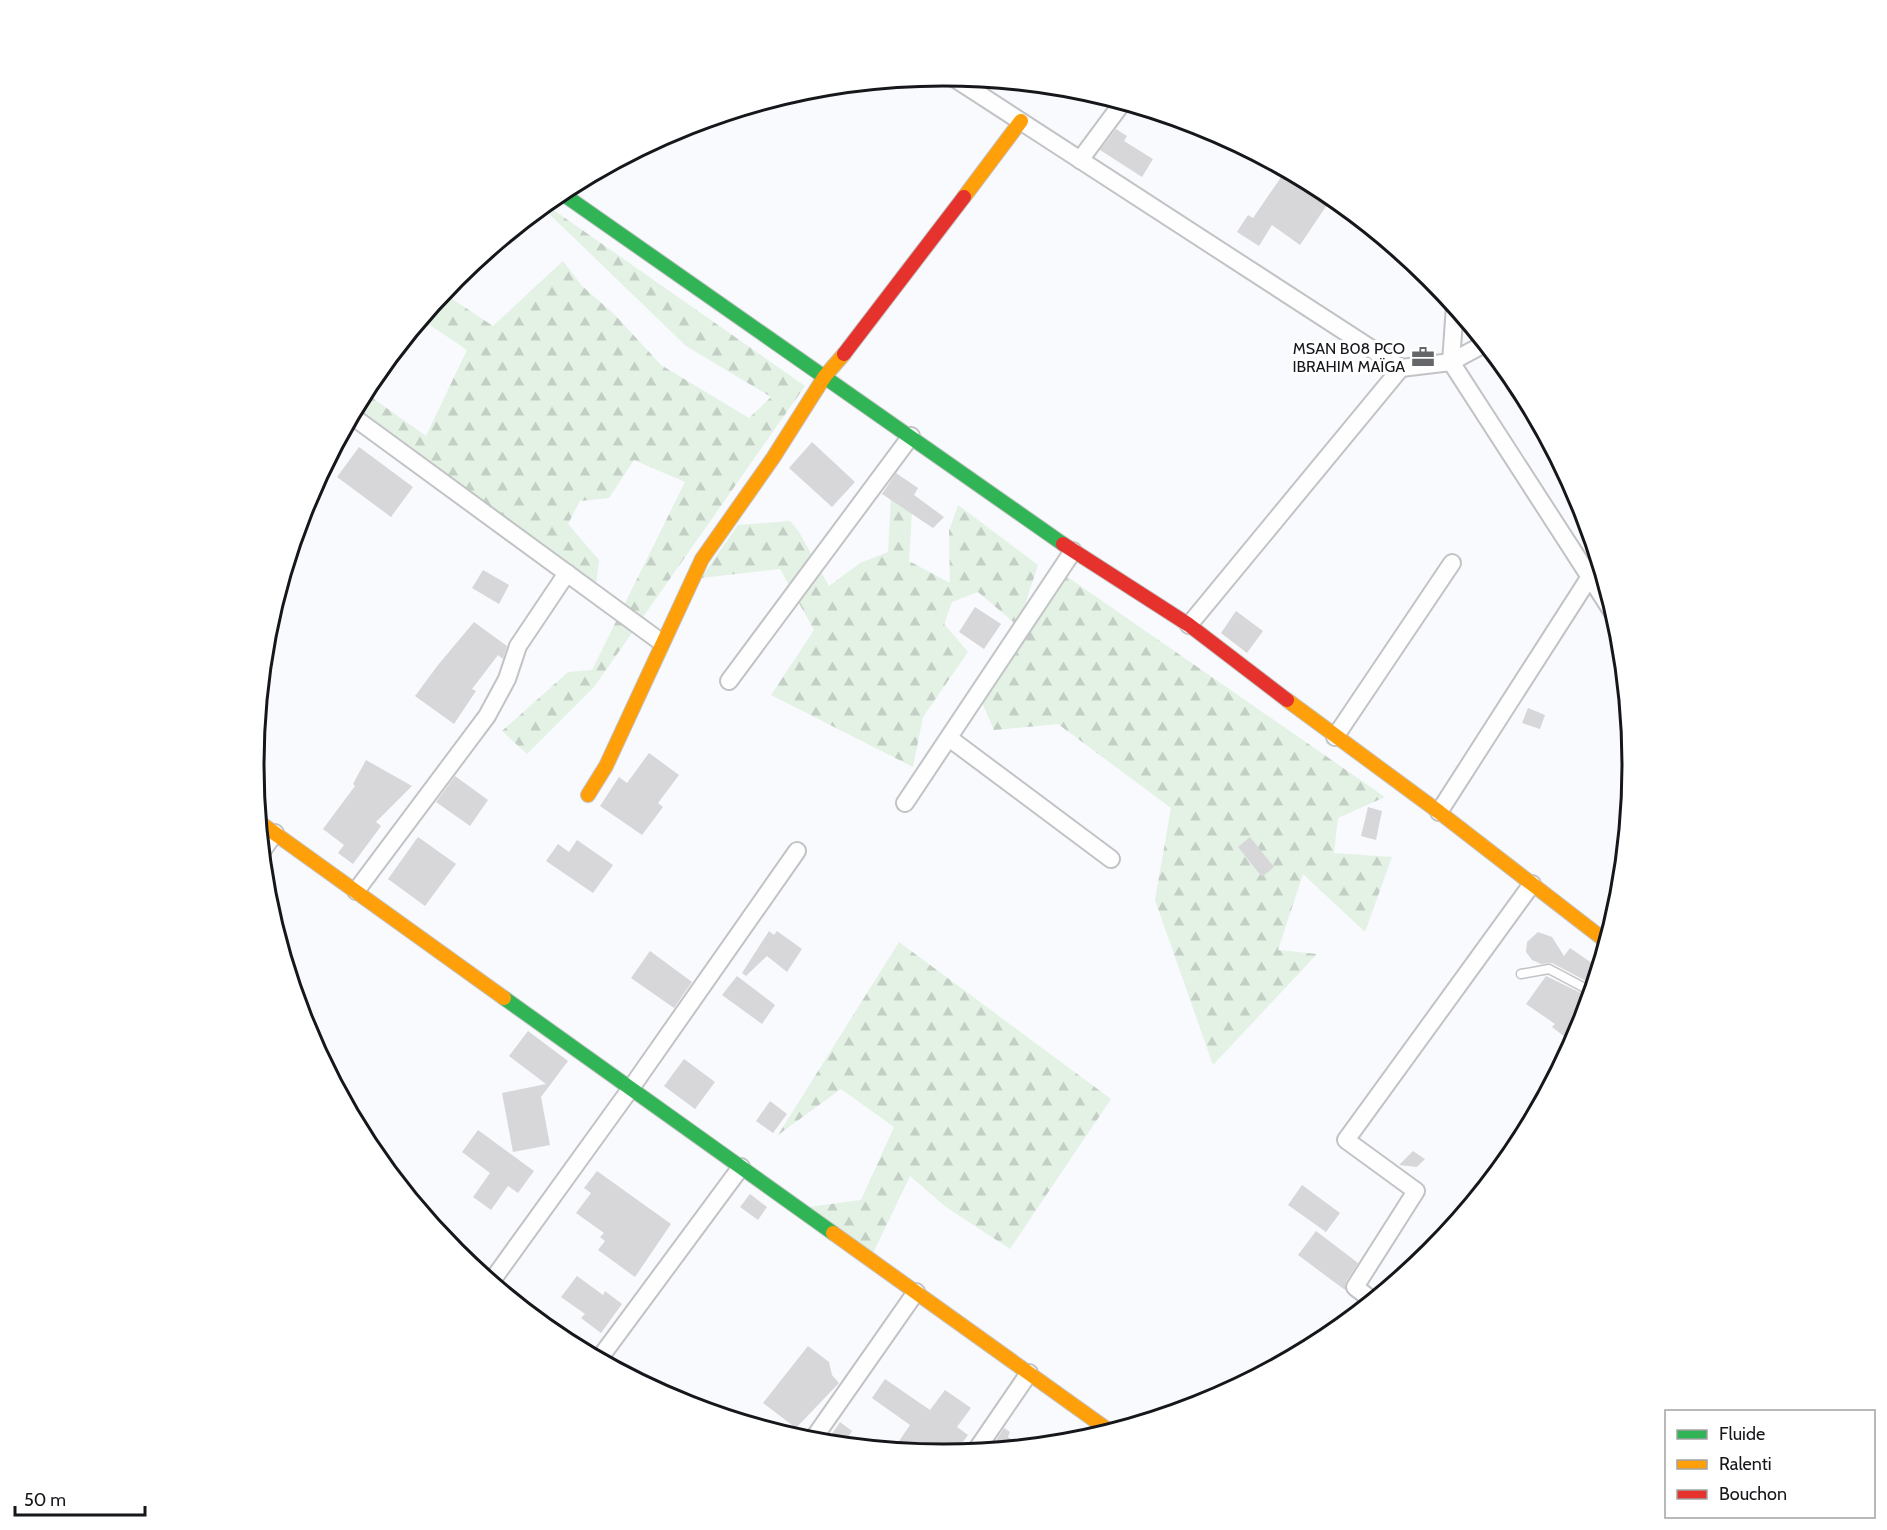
<svg xmlns="http://www.w3.org/2000/svg" width="1887" height="1530" viewBox="0 0 1887 1530" font-family="Cabin,sans-serif">
	<style>
		.forest { fill: url(#forest-firs) }
		.building { fill: #d7d7da }
		.lines { fill: none; stroke-linecap: round; stroke-linejoin: round }
		.lane-casing { stroke: #c2c3c5; stroke-width: 11 }
		.street-casing { stroke: #c2c3c5; stroke-width: 20 }
		.fast-casing { stroke: #c2c3c5; stroke-width: 16 }
		.slow-casing { stroke: #c2c3c5; stroke-width: 16 }
		.jam-casing { stroke: #c2c3c5; stroke-width: 16 }
		.lane { stroke: #fefeff; stroke-width: 8 }
		.street { stroke: #fefeff; stroke-width: 16 }
		.fast { stroke: #30b455; stroke-width: 14 }
		.slow { stroke: #ff9f0a; stroke-width: 14 }
		.jam { stroke: #e5322d; stroke-width: 14 }
		.labels { text-anchor: middle; dominant-baseline: central; stroke-width: 6; stroke-linejoin: round; paint-order: stroke }
		.poi-label { font-size: 16px; fill: #15171a; stroke: #fff; text-anchor: end }
		.rim { fill: none; stroke: #15171a; stroke-width: 3 }
	</style>
	<defs>
		<pattern id="forest-firs" width="22" height="20" patternUnits="userSpaceOnUse" patternTransform="scale(1.5)"><rect width="22" height="20" fill="#e4f2e5"/><path d="M5 1l3.5 6h-7zM16 11l3.5 6h-7z" fill="#c3cfc4"/></pattern>
	</defs>
	<rect width="100%" height="100%" fill="#f8fafd"/>
	<g class="forest">
		<path d="M545 204 805 386 594 687 527 754 502 731 568 672 592 670 685 482 634 460 609 498 580 501 568 524 599 560 594 601 352 415 364 392 426 436 467 350 421 319 443 293 493 326 563 261 582 286 614 314 661 365 749 418 771 397 686 346 542 207Z"/>
		<path d="M913 494 909 561 950 583 949 531 958 505 1038 565 1018 626 978 592 952 602 944 624 968 652 923 717 913 767 771 695 814 630 780 569 701 578 738 525 790 521 799 532 829 586 860 563 888 552 891 497Z"/>
		<path d="M1059 571 1385 797 1338 818 1334 853 1392 857 1365 932 1303 874 1278 950 1317 954 1213 1065 1155 900 1171 808 1058 724 994 730 979 696Z"/>
		<path d="M899 942 1111 1099 1010 1249 946 1207 910 1176 873 1253 808 1207 861 1200 894 1127 841 1089 778 1135Z"/>
	</g>
	<g class="building">
		<path d="M1116 129 1127 136 1124 141 1153 159 1142 177 1100 150Z"/>
		<path d="M1286 170 1333 196 1300 245 1272 225 1259 246 1237 232 1248 215 1253 218Z"/>
		<path d="M812 442 855 482 832 507 789 468Z"/>
		<path d="M359 447 413 487 391 517 337 477Z"/>
		<path d="M896 473 918 488 914 495 944 517 933 528 882 494Z"/>
		<path d="M483 570 509 585 499 604 472 588Z"/>
		<path d="M975 607 1001 624 984 649 959 632Z"/>
		<path d="M1236 611 1263 631 1247 653 1221 633Z"/>
		<path d="M474 622 507 646 503 659 498 655 472 689 476 691 454 724 415 696 438 665Z"/>
		<path d="M1528 708 1545 715 1540 729 1522 723Z"/>
		<path d="M649 753 679 775 658 803 663 807 642 835 600 806 619 777 627 783Z"/>
		<path d="M366 760 412 786 376 822 381 826 353 864 338 853 344 845 323 829 355 786 353 784Z"/>
		<path d="M455 776 488 800 470 826 436 802Z"/>
		<path d="M1368 807 1382 811 1376 840 1361 836Z"/>
		<path d="M418 837 456 864 425 906 388 879Z"/>
		<path d="M1250 837 1274 867 1262 877 1238 847Z"/>
		<path d="M577 840 613 865 593 893 546 861 558 844 569 852Z"/>
		<path d="M769 931 774 935 777 931 802 949 787 972 767 956 746 976 742 973Z"/>
		<path d="M1538 932 1552 937 1564 956 1570 948 1599 968 1593 988 1586 981 1552 963 1541 964 1532 960 1526 952 1527 942Z"/>
		<path d="M650 951 692 982 674 1008 631 978Z"/>
		<path d="M737 976 775 1005 762 1024 722 995Z"/>
		<path d="M1546 976 1579 992 1589 1001 1576 1038 1568 1032 1565 1037 1552 1027 1555 1024 1526 1004Z"/>
		<path d="M528 1031 568 1061 541 1097 550 1145 513 1152 502 1093 546 1084 509 1056Z"/>
		<path d="M684 1059 715 1082 695 1109 664 1086Z"/>
		<path d="M770 1101 787 1114 773 1133 756 1121Z"/>
		<path d="M478 1130 534 1171 518 1193 508 1186 491 1210 473 1197 490 1173 462 1152Z"/>
		<path d="M1413 1151 1425 1159 1417 1167 1399 1165Z"/>
		<path d="M597 1171 671 1224 635 1277 598 1250 605 1241 600 1237 604 1233 576 1213 591 1193 584 1188Z"/>
		<path d="M1302 1185 1340 1213 1326 1232 1288 1205Z"/>
		<path d="M750 1194 767 1207 758 1220 740 1207Z"/>
		<path d="M1316 1231 1358 1263 1346 1282 1345 1290 1298 1255Z"/>
		<path d="M577 1276 603 1295 605 1291 622 1304 601 1333 581 1318 585 1314 561 1297Z"/>
		<path d="M808 1346 829 1362 832 1375 839 1383 796 1428 763 1403Z"/>
		<path d="M885 1379 930 1410 945 1390 971 1408 957 1427 968 1435 954 1454 893 1450 910 1425 872 1398Z"/>
		<path d="M840 1422 852 1431 845 1442 832 1434Z"/>
		<path d="M1004 1428 1010 1432 1008 1437 1023 1447 989 1451Z"/>
	</g>
	<g class="lines">
		<g class="lane-casing">
			<path id="lane" d="M1521 974 1549 969 1583 987 1591 995"/>
		</g>
		<g class="street-casing">
			<g id="street">
				<path d="M951 76 1401 368 1451 362 1486 343"/>
				<path d="M1080 160 1123 102"/>
				<path d="M1455 306 1451 362 1617 619"/>
				<path d="M352 416 661 642"/>
				<path d="M1189 625 1401 368"/>
				<path d="M729 681 911 436"/>
				<path d="M1335 737 1452 563"/>
				<path d="M949 738 1111 859"/>
				<path d="M905 803 1073 551"/>
				<path d="M1439 812 1591 575"/>
				<path d="M262 851 275 833"/>
				<path d="M356 891 487 716 507 679 518 646 567 573"/>
				<path d="M491 1282 631 1088 797 851"/>
				<path d="M1373 1301 1355 1287 1416 1191 1346 1140 1532 884"/>
				<path d="M599 1359 741 1167"/>
				<path d="M811 1442 916 1292"/>
				<path d="M975 1452 1029 1373"/>
			</g>
		</g>
		<g class="fast-casing">
			<g id="fast">
				<path d="M560 192 1063 544"/>
				<path d="M504 998 833 1233"/>
			</g>
		</g>
		<g class="slow-casing">
			<g id="slow">
				<path d="M964 197 1021 121"/>
				<path d="M1287 700 1439 812 1607 942"/>
				<path d="M588 795 606 766 702 559 773 458 825 376 844 354"/>
				<path d="M259 822 504 998"/>
				<path d="M833 1233 1111 1432"/>
			</g>
		</g>
		<g class="jam-casing">
			<g id="jam">
				<path d="M844 354 964 197"/>
				<path d="M1063 544 1189 625 1287 700"/>
			</g>
		</g>
		<use href="#lane" class="lane"/>
		<use href="#street" class="street"/>
		<use href="#fast" class="fast"/>
		<use href="#slow" class="slow"/>
		<use href="#jam" class="jam"/>
	</g>
	<defs>
		<g id="office-bare" transform="scale(1.8)"><path d="M-6-3h4V-5.5h4V-3h4V5H-6ZM-1-4.5V-3h2v-1.5ZM-6 0V1H6V0Z" fill="#646669" stroke="#fff" stroke-width="2.5" paint-order="stroke"/></g>
	</defs>
	<g fill-rule="evenodd">
		<use href="#office-bare" x="1423" y="357"/>
	</g>
	<g class="labels">
		<g class="poi-label">
			<text x="1405" y="348">MSAN B08 PCO<tspan x="1405" dy="18">IBRAHIM MAÏGA</tspan></text>
		</g>
	</g>
	<path d="M0 0H1887V1530H0ZM264 765a679 679 0 1 1 1358 0a679 679 0 1 1-1358 0Z" fill="#fff" fill-rule="evenodd"/>
	<path class="rim" d="M264 765a679 679 0 1 1 1358 0a679 679 0 1 1-1358 0Z"/>
	<rect x="1665" y="1410" width="210" height="108" fill="#ffffff" stroke="#a1a2a3" stroke-width="1.5"/>
	<rect x="1677" y="1430" width="30" height="9" fill="#30b455" stroke="#a1a2a3" stroke-width="1.5"/>
	<text x="1719" y="1440" font-size="18" fill="#15171a">Fluide</text>
	<rect x="1677" y="1460" width="30" height="9" fill="#ff9f0a" stroke="#a1a2a3" stroke-width="1.5"/>
	<text x="1719" y="1470" font-size="18" fill="#15171a">Ralenti</text>
	<rect x="1677" y="1490" width="30" height="9" fill="#e5322d" stroke="#a1a2a3" stroke-width="1.5"/>
	<text x="1719" y="1500" font-size="18" fill="#15171a">Bouchon</text>
	<path d="M15 1506v9h130v-9" fill="none" stroke="#15171a" stroke-width="3"/>
	<text x="24" y="1506" font-size="18" fill="#15171a" stroke="#ffffff" stroke-width="4.5" paint-order="stroke">50 m</text>
</svg>
